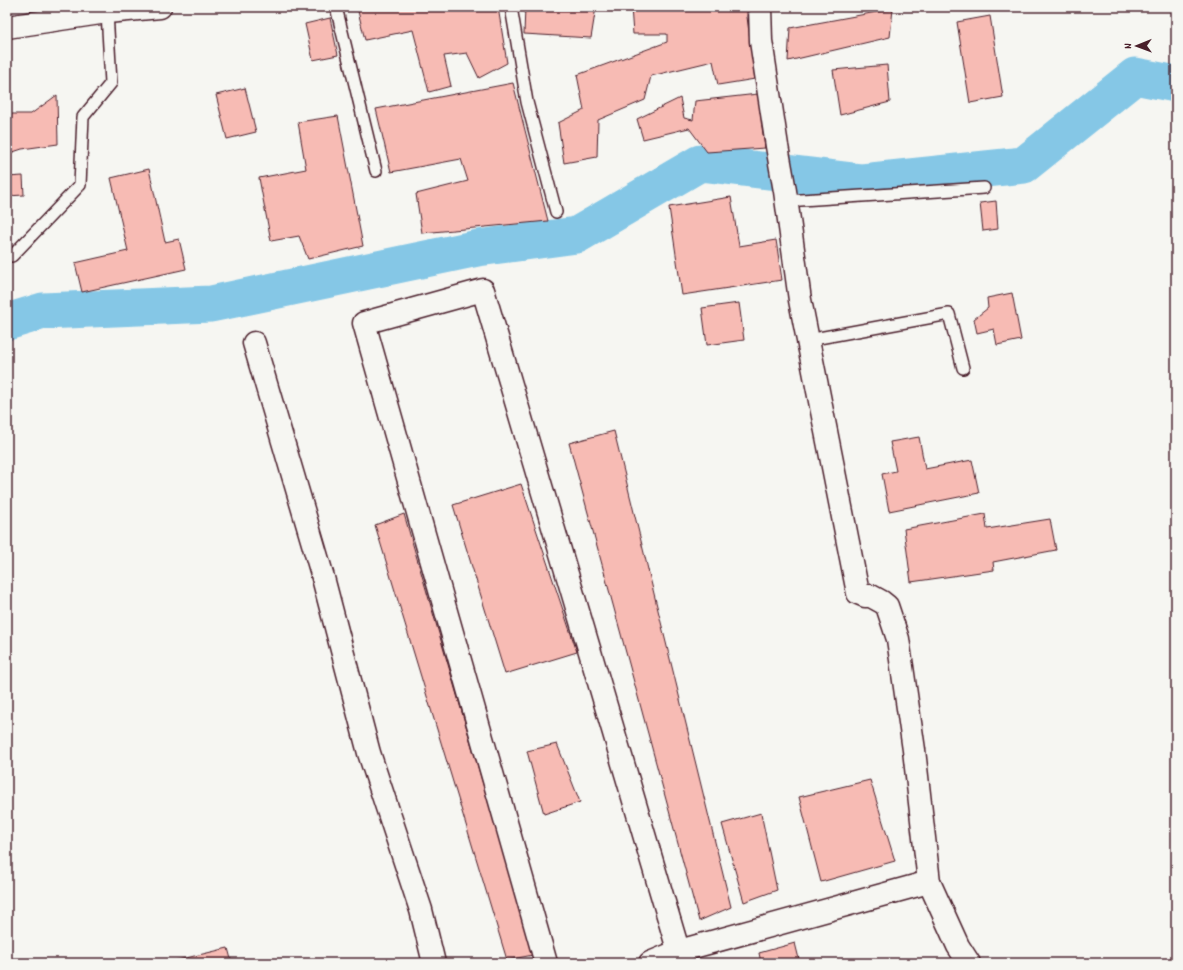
<svg xmlns="http://www.w3.org/2000/svg" width="1183" height="970" viewBox="0 0 1183 970" font-family="Dekko,sans-serif">
	<style>
		.lines { fill: none; stroke-linecap: round; stroke-linejoin: round }
		.river { stroke: #85c7e6; stroke-width: 37 }
		.building { fill: #f7bbb4; stroke: #4a1f2b }
		.lane-casing { stroke: #4a1f2b; stroke-width: 14 }
		.street-casing { stroke: #4a1f2b; stroke-width: 25 }
		.secondary-casing { stroke: #4a1f2b; stroke-width: 25 }
		.lane { stroke: #f6f6f2; stroke-width: 11 }
		.street { stroke: #f6f6f2; stroke-width: 22 }
		.secondary { stroke: #f6f6f2; stroke-width: 22 }
	</style>
	<rect width="100%" height="100%" fill="#f6f6f2"/>
	<filter id="ink" filterUnits="userSpaceOnUse"><feTurbulence type="fractalNoise" baseFrequency=".025" numOctaves="2"/><feDisplacementMap in="SourceGraphic" scale="8" xChannelSelector="R" yChannelSelector="G"/><feConvolveMatrix kernelMatrix="1 2 1 2 8 2 1 2 1" color-interpolation-filters="sRGB"/></filter>
	<g filter="url(#ink)">
		<g class="lines">
			<path class="river" d="M7 322 43 311 211 304 478 248 577 235 700 163 862 182 1024 165 1135 76 1176 84"/>
		</g>
		<g class="building">
			<path d="M357 7H498L507 63 479 78 467 53 444 56 451 86 429 92 413 30 365 40Z"/>
			<path d="M525 7H596L591 38 524 34Z"/>
			<path d="M631 7H747V17L755 79 718 85 713 61 651 76 645 100 598 120 597 157 564 163 558 123 584 110 577 75 667 42V34H633Z"/>
			<path d="M893 9 890 37 788 61 790 28Z"/>
			<path d="M990 16 1003 97 970 103 957 22Z"/>
			<path d="M330 18 338 55 313 60 305 24Z"/>
			<path d="M887 65 890 102 840 115 833 70Z"/>
			<path d="M513 83 548 221 422 233 416 194 468 181 461 159 391 172 376 109Z"/>
			<path d="M245 88 256 132 227 139 216 95Z"/>
			<path d="M758 94 765 148 707 152 689 128 643 139 637 119 680 98 684 118 693 120 695 101Z"/>
			<path d="M57 95 58 144 22 149 7 154V114H31Z"/>
			<path d="M338 116 363 246 308 259 299 236 271 241 259 178 306 169 298 122Z"/>
			<path d="M149 169 165 242 179 239 186 269 82 292 75 263 128 251 111 178Z"/>
			<path d="M23 176 24 195 7 196V177Z"/>
			<path d="M731 197 739 246 776 240 782 280 682 295 669 207Z"/>
			<path d="M996 201 998 229 983 231 980 203Z"/>
			<path d="M1012 293 1021 340 997 345 994 329 977 333 974 319 988 308 987 298Z"/>
			<path d="M739 303 744 340 707 345 702 308Z"/>
			<path d="M614 431 731 907 699 921 569 443Z"/>
			<path d="M919 437 925 469 972 460 979 493 889 511 882 474 896 471 890 442Z"/>
			<path d="M521 484 577 652 505 674 453 505Z"/>
			<path d="M404 514 533 955 507 960 375 525Z"/>
			<path d="M985 514 987 529 1050 519 1056 550 993 562 994 570 911 582 904 529Z"/>
			<path d="M557 744 580 802 544 814 527 751Z"/>
			<path d="M870 780 895 861 821 882 799 797Z"/>
			<path d="M761 813 777 890 744 902 722 824Z"/>
			<path d="M795 943 800 963H761L759 953Z"/>
			<path d="M228 948 232 963H165Z"/>
		</g>
		<g class="lines">
			<g class="lane-casing">
				<g id="lane">
					<path d="M336 7 376 171"/>
					<path d="M511 7 527 102 556 212"/>
					<path d="M786 201 984 188"/>
					<path d="M12 256 80 185 83 117 111 83 107 12"/>
					<path d="M808 340 949 314 963 368"/>
				</g>
			</g>
			<g class="street-casing">
				<g id="street">
					<path d="M760 7 761 41 777 146 785 191 800 300 858 593 865 596H871L882 602 887 606 898 639 914 750 929 882 958 946 969 963"/>
					<path d="M254 343 322 574 369 753 421 910 434 963"/>
					<path d="M546 963 364 323 483 290 682 963"/>
					<path d="M650 963 679 951 929 882"/>
				</g>
			</g>
			<g class="secondary-casing">
				<path id="secondary" d="M7 27 107 12 160 7"/>
			</g>
			<use href="#lane" class="lane"/>
			<use href="#street" class="street"/>
			<use href="#secondary" class="secondary"/>
		</g>
	</g>
	<rect width="1183" height="970" fill="none" stroke="#f6f6f2" stroke-width="24"/>
	<rect x="12" y="12" width="1159" height="946" fill="none" stroke="#4a1f2b" stroke-width="1.5" filter="url(#ink)"/>
	<g transform="translate(1137 46) rotate(269)" stroke="#f6f6f2" stroke-width="3" paint-order="stroke">
	<path d="M0-3L7 15L0 10L-7 15Z" fill="#4a1f2b"/>
	<text y="-6" font-size="11" font-weight="bold" text-anchor="middle" fill="#4a1f2b">N</text>
	</g>
</svg>
